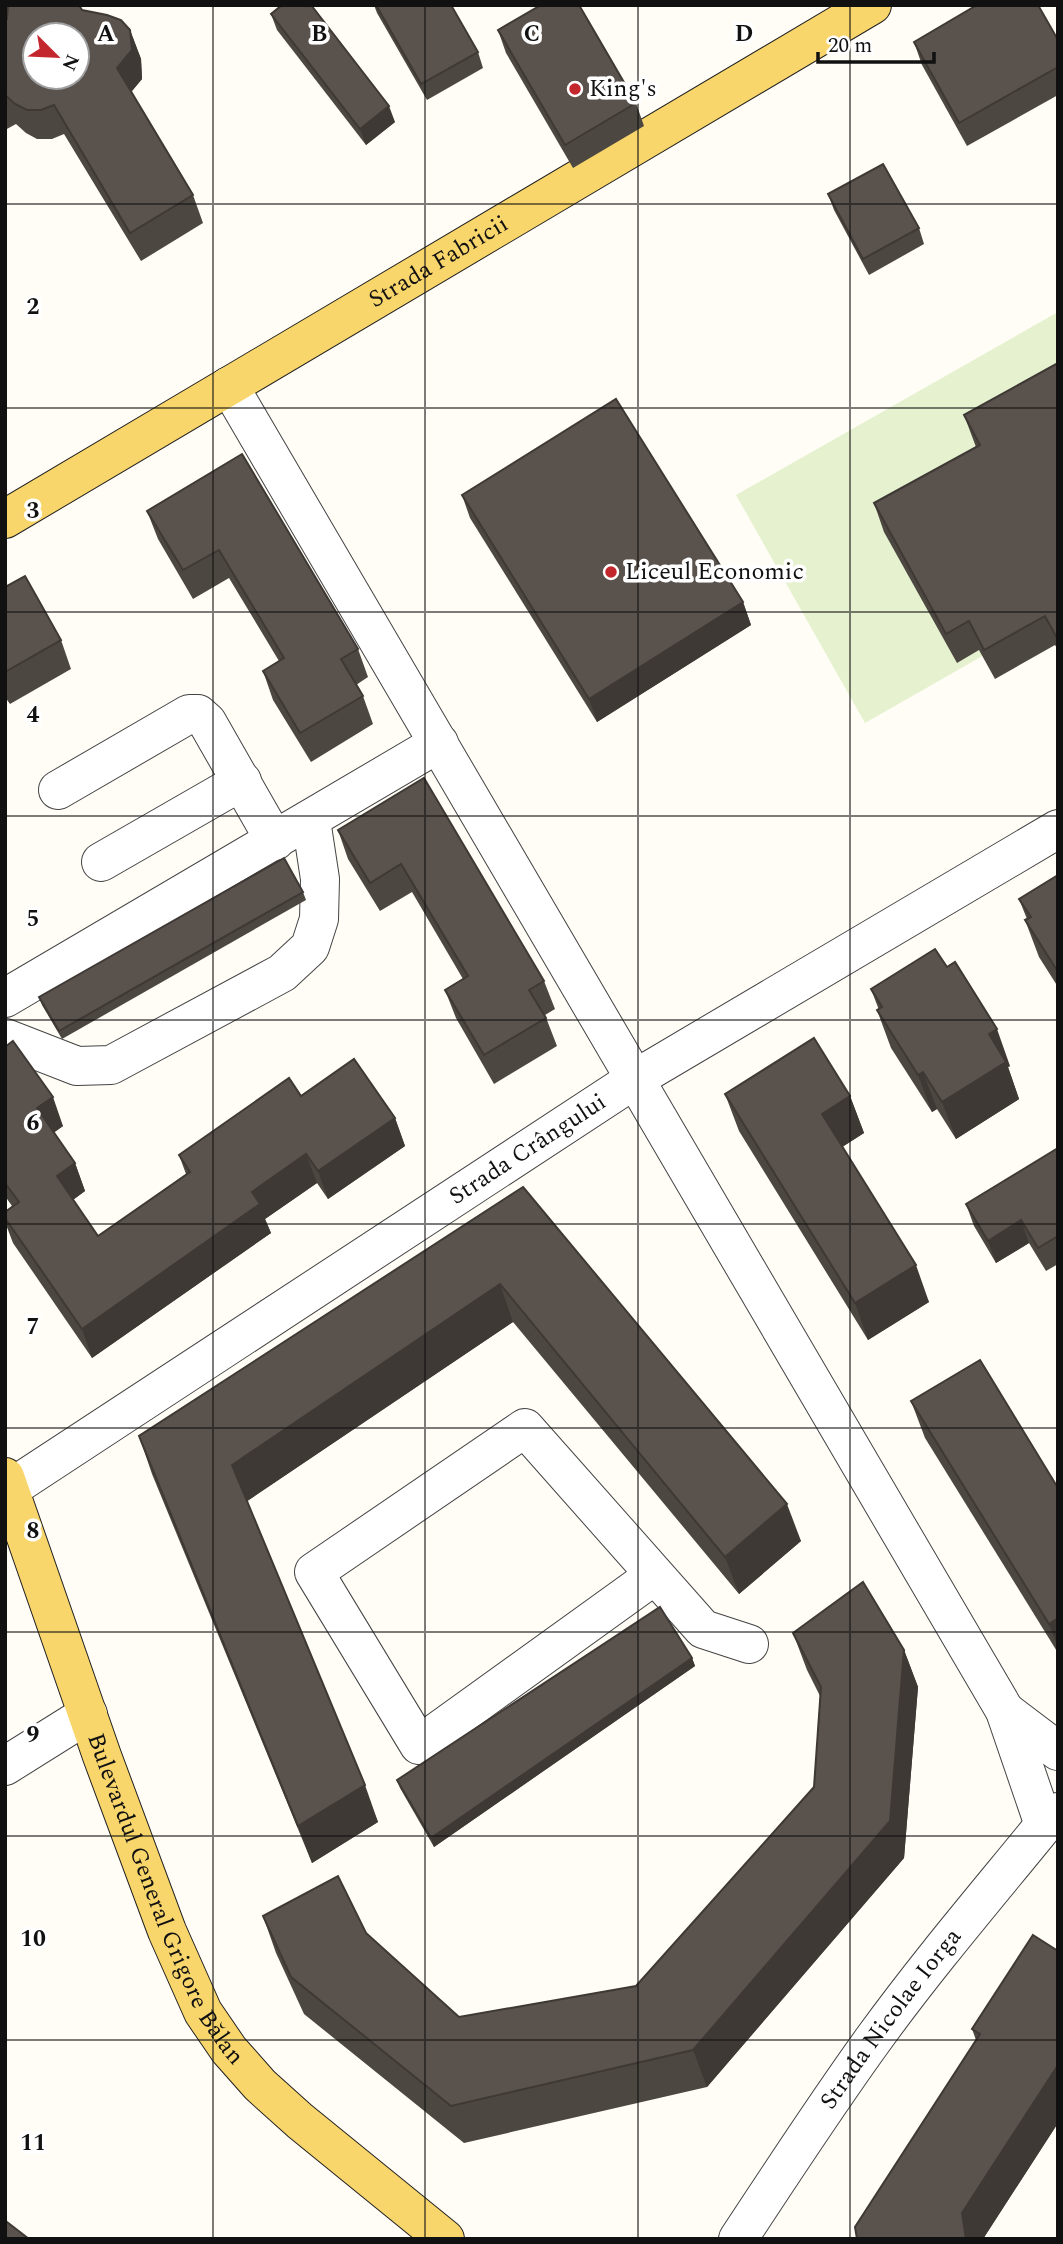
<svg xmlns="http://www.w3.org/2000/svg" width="1063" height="2244" viewBox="0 0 1063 2244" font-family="Spectral,serif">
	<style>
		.pitch { fill: #e6f2cf }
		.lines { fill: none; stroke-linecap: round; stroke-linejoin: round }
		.minor-casing { stroke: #444; stroke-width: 40 }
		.major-casing { stroke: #222; stroke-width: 40 }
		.minor { stroke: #fff; stroke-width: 38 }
		.major { stroke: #f9d66b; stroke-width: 38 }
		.wall { fill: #4d4742 }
		.shaded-wall { fill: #3f3936 }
		.building { fill: #5a524d; stroke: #3f3936; stroke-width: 2; fill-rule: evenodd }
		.grid { fill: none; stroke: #111; stroke-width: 2; stroke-opacity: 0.55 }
		.poi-dot { fill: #c4262e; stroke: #fff; stroke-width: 2.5 }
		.labels { text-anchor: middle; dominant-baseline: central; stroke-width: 7; stroke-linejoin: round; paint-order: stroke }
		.poi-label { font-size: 24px; fill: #111; stroke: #fff; text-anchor: start }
		.street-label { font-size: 24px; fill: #111; stroke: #fff }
		.grid-label { font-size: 23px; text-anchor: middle; font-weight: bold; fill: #111; stroke: #fff; stroke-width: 7; stroke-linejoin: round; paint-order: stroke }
	</style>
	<rect width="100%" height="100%" fill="#fffdf5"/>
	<path class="pitch" d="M1058 312V613L865 723 736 495Z"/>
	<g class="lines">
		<g class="minor-casing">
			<g id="minor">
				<path d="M229 386 1005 1711 1044 1825"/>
				<path d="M58 790 189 714H198L207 722 275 841"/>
				<path d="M101 862 242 781"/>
				<path d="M5 998 439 743"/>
				<path d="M5 1038 77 1066 111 1065 282 973 310 947 319 919 320 879 311 820"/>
				<path id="s1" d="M5 1492 635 1079 1058 829"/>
				<path d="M655 1575 419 1745 314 1572 525 1428 703 1629 749 1644"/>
				<path d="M1005 1711 1058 1751"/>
				<path d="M5 1766 88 1714"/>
				<path id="s2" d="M738 2239C783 2171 827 2103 875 2037 928 1964 987 1895 1044 1825L1058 1812"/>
			</g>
		</g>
		<g class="major-casing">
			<g id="major">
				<path id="s3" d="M5 519 872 5"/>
				<path id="s4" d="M5 1477 102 1756 167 1931 203 2012 229 2050 260 2085 300 2121 445 2239"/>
			</g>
		</g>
		<use href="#minor" class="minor"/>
		<use href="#major" class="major"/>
	</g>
	<g class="wall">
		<path d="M374 5H451L478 52 483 68 427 100 377 13Z"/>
		<path d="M82 10 130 30 141 59 142 79 131 92 193 195 203 223 141 261 64 134 52 139H37L26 133 16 124 5 130V20Z"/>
		<path d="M271 14 395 122 366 145 277 30Z"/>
		<path d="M498 30 636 103 644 126 573 168 506 53Z"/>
		<path d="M1058 40V95L967 146 922 65 914 42Z"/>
		<path d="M828 194 919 228 924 244 869 275 834 210Z"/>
		<path d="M1058 363V650L1055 645 995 679 979 650 957 663 884 532 874 503 976 447 964 415Z"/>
		<path d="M242 454 358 649 368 677 356 685 363 696 373 724 311 762 273 700 263 671 279 661 229 578 193 599 158 539 147 511Z"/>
		<path d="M462 495 743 602 751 625 597 722 470 518Z"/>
		<path d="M5 587 61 640 71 669 10 704 5 697Z"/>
		<path d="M424 778 544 981 555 1009 545 1015 557 1046 494 1084 456 1018 445 990 463 979 412 892 380 911 348 859 338 830Z"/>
		<path d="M1058 875V987L1039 957 1025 920 1027 919 1019 899Z"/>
		<path d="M303 892 306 900 62 1039 42 1005 39 997Z"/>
		<path d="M871 989 1010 1066 1008 1067 1019 1099 956 1139 937 1109 932 1112 891 1048 877 1010H879Z"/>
		<path d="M5 1047 63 1126 54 1132 75 1163 85 1191 73 1200 98 1236 186 1174 179 1155 301 1096 395 1118 405 1146 328 1199 317 1183 265 1219 271 1233 92 1358 13 1243 5 1222V1212L12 1206 5 1196Z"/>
		<path d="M725 1094 850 1096 864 1133 842 1147 929 1302 868 1340 739 1131Z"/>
		<path d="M1058 1148V1264L1046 1271 1029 1243 996 1263 974 1226 966 1204Z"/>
		<path d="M523 1187 801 1541 739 1594 513 1322 247 1501 378 1822 312 1863 152 1474 139 1436Z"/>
		<path d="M911 1401 1058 1488V1653L925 1438Z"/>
		<path d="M793 1633 904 1650 918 1687 904 1858 707 2087 464 2143 304 2014 276 1953 263 1916 366 1933 459 2017 636 1986 814 1787 820 1696 807 1670Z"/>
		<path d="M692 1658 695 1666 434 1847 400 1788 397 1780Z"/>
		<path d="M1033 1935 1058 2123 983 2239H857L976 2040 972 2029Z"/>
	</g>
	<g class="shaded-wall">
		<path d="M130 30 141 59 142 79 127 97 117 68Z"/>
		<path d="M389 106 395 122 366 145 360 129Z"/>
		<path d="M743 602 751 625 597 722 589 699Z"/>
		<path d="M997 1029 1010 1066 1008 1067 1019 1099 956 1139 942 1102 989 1034Z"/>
		<path d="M923 1072 937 1109 932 1112 918 1075Z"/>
		<path d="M850 1096 864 1133 836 1151 822 1114Z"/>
		<path d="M53 1097 63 1126 48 1137 37 1108Z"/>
		<path d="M395 1118 405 1146 328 1199 318 1171Z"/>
		<path d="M306 1154 317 1183 265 1219 271 1233 92 1358 82 1329 252 1192Z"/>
		<path d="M75 1163 85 1191 67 1204 57 1176Z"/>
		<path d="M1021 1220 1029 1243 996 1263 988 1241Z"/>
		<path d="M916 1265 929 1302 868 1340 855 1303Z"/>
		<path d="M500 1284 513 1322 246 1502 232 1465Z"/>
		<path d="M787 1504 801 1541 739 1594 725 1557Z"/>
		<path d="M1058 1618V1648L1049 1624Z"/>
		<path d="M904 1650 918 1687 904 1858 707 2087 693 2050Z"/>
		<path d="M692 1658 695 1666 434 1847 431 1838Z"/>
		<path d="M365 1785 378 1822 312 1863 298 1826Z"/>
		<path d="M1058 2065V2123L983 2239H966L962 2213Z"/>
	</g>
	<g class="building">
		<path d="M8 5H79L82 10 107 15 121 20 130 30 132 50 117 68 193 195 130 233 54 105 41 110H27L15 104 5 95V20L7 19ZM35 35H77V77H35Z"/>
		<path d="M282 5H311L389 106 360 129 271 14Z"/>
		<path d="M376 5H451L478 52 421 84Z"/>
		<path d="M541 5H579L636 103 565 145 498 30Z"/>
		<path d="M977 5H1038L1058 40V67L959 123 914 42Z"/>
		<path d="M883 164 919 228 863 259 828 194Z"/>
		<path d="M1058 363V640L1045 616 984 650 969 621 946 634 874 503 980 445 964 415Z"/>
		<path d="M616 399 743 602 589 699 462 495Z"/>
		<path d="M242 454 358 649 341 659 363 696 300 733 263 671 284 658 219 550 183 570 147 511Z"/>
		<path d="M25 576 61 640 5 672V587Z"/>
		<path d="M424 778 544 981 529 990 546 1018 484 1055 445 990 468 976 401 864 370 883 338 830Z"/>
		<path d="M284 858 303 892 59 1031 39 997Z"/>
		<path d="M1058 875V972L1025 920 1031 917 1019 899Z"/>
		<path d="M935 949 947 967 955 962 997 1029 989 1034 1006 1062 942 1102 923 1072 918 1075 877 1010 882 1007 871 989Z"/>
		<path d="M814 1038 850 1096 822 1114 916 1265 855 1303 725 1094Z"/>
		<path d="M13 1041 53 1097 37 1108 75 1163 57 1176 98 1236 190 1172 179 1155 289 1078 301 1096 354 1059 395 1118 318 1171 306 1154 252 1192 260 1204 82 1329 5 1218V1212L19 1202 5 1183V1047Z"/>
		<path d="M1058 1148V1236L1038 1248 1021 1220 988 1241 966 1204Z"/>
		<path d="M523 1187 787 1504 725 1557 500 1284 232 1465 365 1785 298 1826 139 1436Z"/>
		<path d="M980 1360 1058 1488V1618L1049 1624 911 1401Z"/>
		<path d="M863 1582 904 1650 890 1821 693 2050 451 2106 291 1977 263 1916 338 1876 366 1933 459 2017 636 1986 814 1787 821 1687 793 1633Z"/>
		<path d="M660 1607 692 1658 431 1838 397 1780Z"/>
		<path d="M1033 1935 1058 1951V2065L962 2213 966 2239H857L855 2227 980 2034 972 2029Z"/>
		<path d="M7 2222 29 2239H5V2224Z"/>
	</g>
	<path class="grid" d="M213 5V2239M425 5V2239M638 5V2239M850 5V2239M5 204H1058M5 408H1058M5 612H1058M5 816H1058M5 1020H1058M5 1224H1058M5 1428H1058M5 1632H1058M5 1836H1058M5 2040H1058"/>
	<g class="poi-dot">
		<circle cx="575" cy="89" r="7"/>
		<circle cx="611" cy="572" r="7"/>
	</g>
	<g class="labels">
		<g class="poi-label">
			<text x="589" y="89">King's</text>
			<text x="625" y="572">Liceul Economic</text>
		</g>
		<g class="street-label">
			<text stroke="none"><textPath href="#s3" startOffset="504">Strada Fabricii</textPath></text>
			<text stroke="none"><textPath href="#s1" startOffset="625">Strada Crângului</textPath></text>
			<text stroke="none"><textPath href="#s4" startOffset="452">Bulevardul General Grigore Bălan</textPath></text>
			<text stroke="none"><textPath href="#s2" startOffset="268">Strada Nicolae Iorga</textPath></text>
		</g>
	</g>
	<g class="grid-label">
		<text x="106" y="41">A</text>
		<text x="319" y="41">B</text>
		<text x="532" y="41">C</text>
		<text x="744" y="41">D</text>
		<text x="33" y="314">2</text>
		<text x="33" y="518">3</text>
		<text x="33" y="722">4</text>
		<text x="33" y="926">5</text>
		<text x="33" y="1130">6</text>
		<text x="33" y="1334">7</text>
		<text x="33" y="1538">8</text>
		<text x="33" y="1742">9</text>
		<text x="33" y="1946">10</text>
		<text x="33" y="2150">11</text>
	</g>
	<rect width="1063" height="2244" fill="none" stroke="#111111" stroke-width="14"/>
	<g transform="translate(56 56) rotate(114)"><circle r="33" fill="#ffffff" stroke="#a0a0a0" stroke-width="2"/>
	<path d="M0-5L12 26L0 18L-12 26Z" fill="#c4262e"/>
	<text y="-10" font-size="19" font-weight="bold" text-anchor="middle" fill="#111111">N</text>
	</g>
	<path d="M818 52v10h116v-10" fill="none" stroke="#111111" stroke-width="3.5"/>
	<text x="828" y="52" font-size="21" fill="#111111" stroke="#ffffff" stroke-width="5" paint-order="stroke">20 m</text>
</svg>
